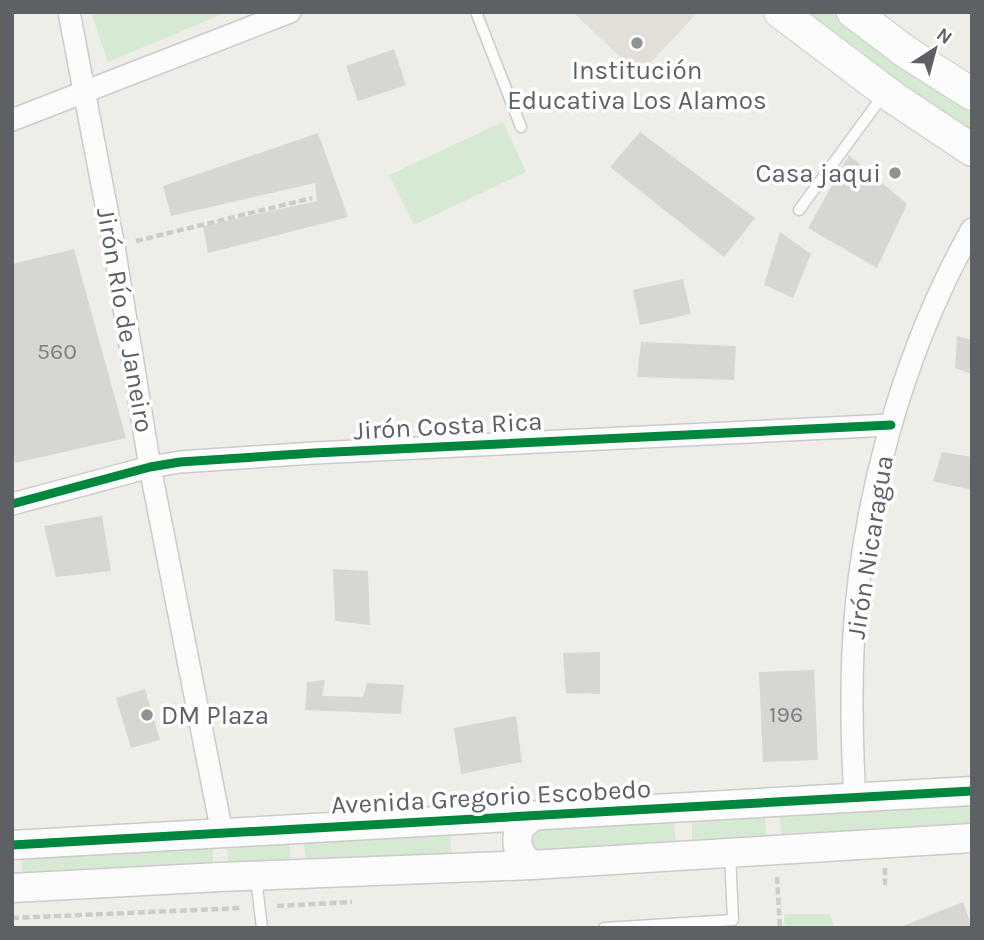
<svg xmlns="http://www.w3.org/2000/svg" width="984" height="940" viewBox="0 0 984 940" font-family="Karla,sans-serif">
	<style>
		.education { fill: #e1dfd8 }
		.green { fill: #d6ead3 }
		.building { fill: #d7d6d3 }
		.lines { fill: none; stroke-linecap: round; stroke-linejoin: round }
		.service-casing { stroke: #cbcbca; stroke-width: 13 }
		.minor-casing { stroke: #cbcbca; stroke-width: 24 }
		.tertiary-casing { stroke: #cbcbca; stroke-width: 31 }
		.secondary-casing { stroke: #c9cac8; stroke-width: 34 }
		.path { stroke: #cacecb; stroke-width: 4.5; stroke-dasharray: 7 3.5; stroke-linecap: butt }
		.service { stroke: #fcfcfc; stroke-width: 10 }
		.minor { stroke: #fcfcfc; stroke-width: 21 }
		.tertiary { stroke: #fcfcfc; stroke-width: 28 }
		.secondary { stroke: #fcfcfc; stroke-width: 32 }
		.cycleway-casing { stroke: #fff; stroke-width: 13 }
		.cycleway { stroke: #00873e; stroke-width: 9 }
		.poi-dot { fill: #909294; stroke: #fff; stroke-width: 2.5 }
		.labels { text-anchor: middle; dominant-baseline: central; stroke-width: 7; stroke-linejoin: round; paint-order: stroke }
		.number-label { font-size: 23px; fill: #7c7f82 }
		.poi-label { font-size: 26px; fill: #5d6166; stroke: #fff }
		.street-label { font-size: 26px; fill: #5d6166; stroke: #fff }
	</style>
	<rect width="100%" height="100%" fill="#eeede8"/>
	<path class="education" d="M573 12H698L639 75Z"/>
	<g class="green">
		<path d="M91 12H227L108 62Z"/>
		<path d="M804 12H857L972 91V131L872 64Z"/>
		<path d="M503 122 526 172 414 225 389 175Z"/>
		<path d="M972 805V823L781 834 779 811Z"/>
		<path d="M765 816 766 836 692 841V823Z"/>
		<path d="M673 821 676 843 517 852 514 832Z"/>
		<path d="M450 832 452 859 306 866 304 841Z"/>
		<path d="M289 841 291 865 229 870 227 846Z"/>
		<path d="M213 845V865L23 875 20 852Z"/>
		<path d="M784 914H830L834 928H785Z"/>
	</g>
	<g class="building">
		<path d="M394 49 406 85 358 101 346 66Z"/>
		<path d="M640 132 755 218 724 257 610 167Z"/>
		<path d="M318 133 348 217 208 253 203 226 317 201 315 183 171 216 163 186Z"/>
		<path d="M849 155 907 204 877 268 808 228Z"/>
		<path d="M780 232 811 254 793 298 764 285Z"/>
		<path d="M74 249 126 438 15 463 12 453V264Z"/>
		<path d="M683 279 691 314 640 325 633 290Z"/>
		<path d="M957 336 972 340V374L955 368Z"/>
		<path d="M641 342 736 346 734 380 637 377Z"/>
		<path d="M942 452 972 457V490L933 481Z"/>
		<path d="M102 516 111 571 56 577 44 526Z"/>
		<path d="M333 569 368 571 370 625 335 621Z"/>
		<path d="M600 652V694L566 693 563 653Z"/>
		<path d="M814 670 818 760 763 762 759 672Z"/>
		<path d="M325 680 322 696 363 697 367 683 404 685 401 714 305 710 307 682Z"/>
		<path d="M145 689 160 740 131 748 116 698Z"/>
		<path d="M516 716 522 762 461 774 454 728Z"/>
		<path d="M963 902 972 928H898Z"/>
	</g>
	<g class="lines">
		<g class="service-casing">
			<g id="service">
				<path d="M476 12 521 127"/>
				<path d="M799 210 884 94"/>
				<path d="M256 878 262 928"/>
				<path d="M604 928 733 920 730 853"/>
			</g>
		</g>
		<g class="minor-casing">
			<g id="minor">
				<path d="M69 12 114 247 150 467 222 833"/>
				<path d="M12 120 290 12"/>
				<path d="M12 504 150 467 180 462 314 453 891 425"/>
				<path d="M855 799C852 749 851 700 853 650 860 507 902 353 972 229"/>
			</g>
		</g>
		<g class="tertiary-casing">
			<g id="tertiary">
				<path d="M12 845 972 791"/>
				<path d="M532 865C518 855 514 844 520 827L533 816"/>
				<path d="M12 888 220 877 532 865 972 838"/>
			</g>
		</g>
		<g class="secondary-casing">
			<g id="secondary">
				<path d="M780 12 894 98 972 150"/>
				<path d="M853 12 906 52 972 94"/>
			</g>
		</g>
		<g class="path">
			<path d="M136 241 312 198"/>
			<path d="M885 868V885"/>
			<path d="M777 877 780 928"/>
			<path d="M277 906 352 902"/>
			<path d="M12 918 242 908"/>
		</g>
		<use href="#service" class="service"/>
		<use href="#minor" class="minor"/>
		<use href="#tertiary" class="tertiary"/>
		<use href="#secondary" class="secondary"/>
		<g class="cycleway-casing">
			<g id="cycleway">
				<path d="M12 504 150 467 180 462 314 453 891 425"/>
				<path d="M12 845 972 791"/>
			</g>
		</g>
		<use href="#cycleway" class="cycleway"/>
	</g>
	<g class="poi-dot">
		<circle cx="637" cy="43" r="7"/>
		<circle cx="895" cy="173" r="7"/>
		<circle cx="147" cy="715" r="7"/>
	</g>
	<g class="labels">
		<g class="number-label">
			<text x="57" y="351">560</text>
			<text x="786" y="714">196</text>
		</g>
		<g class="poi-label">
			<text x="637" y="70">Institución<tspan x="637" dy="30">Educativa Los Alamos</tspan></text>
			<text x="881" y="173" text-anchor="end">Casa jaqui</text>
			<text x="161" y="715" text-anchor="start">DM Plaza</text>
		</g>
		<g class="street-label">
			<text transform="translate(125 320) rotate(80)">Jirón Río de Janeiro</text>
			<text transform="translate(448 426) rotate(-3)">Jirón Costa Rica</text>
			<text transform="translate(870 547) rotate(-81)">Jirón Nicaragua</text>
			<text transform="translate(491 797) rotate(-3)">Avenida Gregorio Escobedo</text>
		</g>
	</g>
	<rect width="984" height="940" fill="none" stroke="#5d6166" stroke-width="28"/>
	<g transform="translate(935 49) rotate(36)" stroke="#ffffff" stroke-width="5" paint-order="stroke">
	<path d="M0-5L12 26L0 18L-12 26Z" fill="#5d6166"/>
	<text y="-10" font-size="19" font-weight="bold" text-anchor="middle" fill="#5d6166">N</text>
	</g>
</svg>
